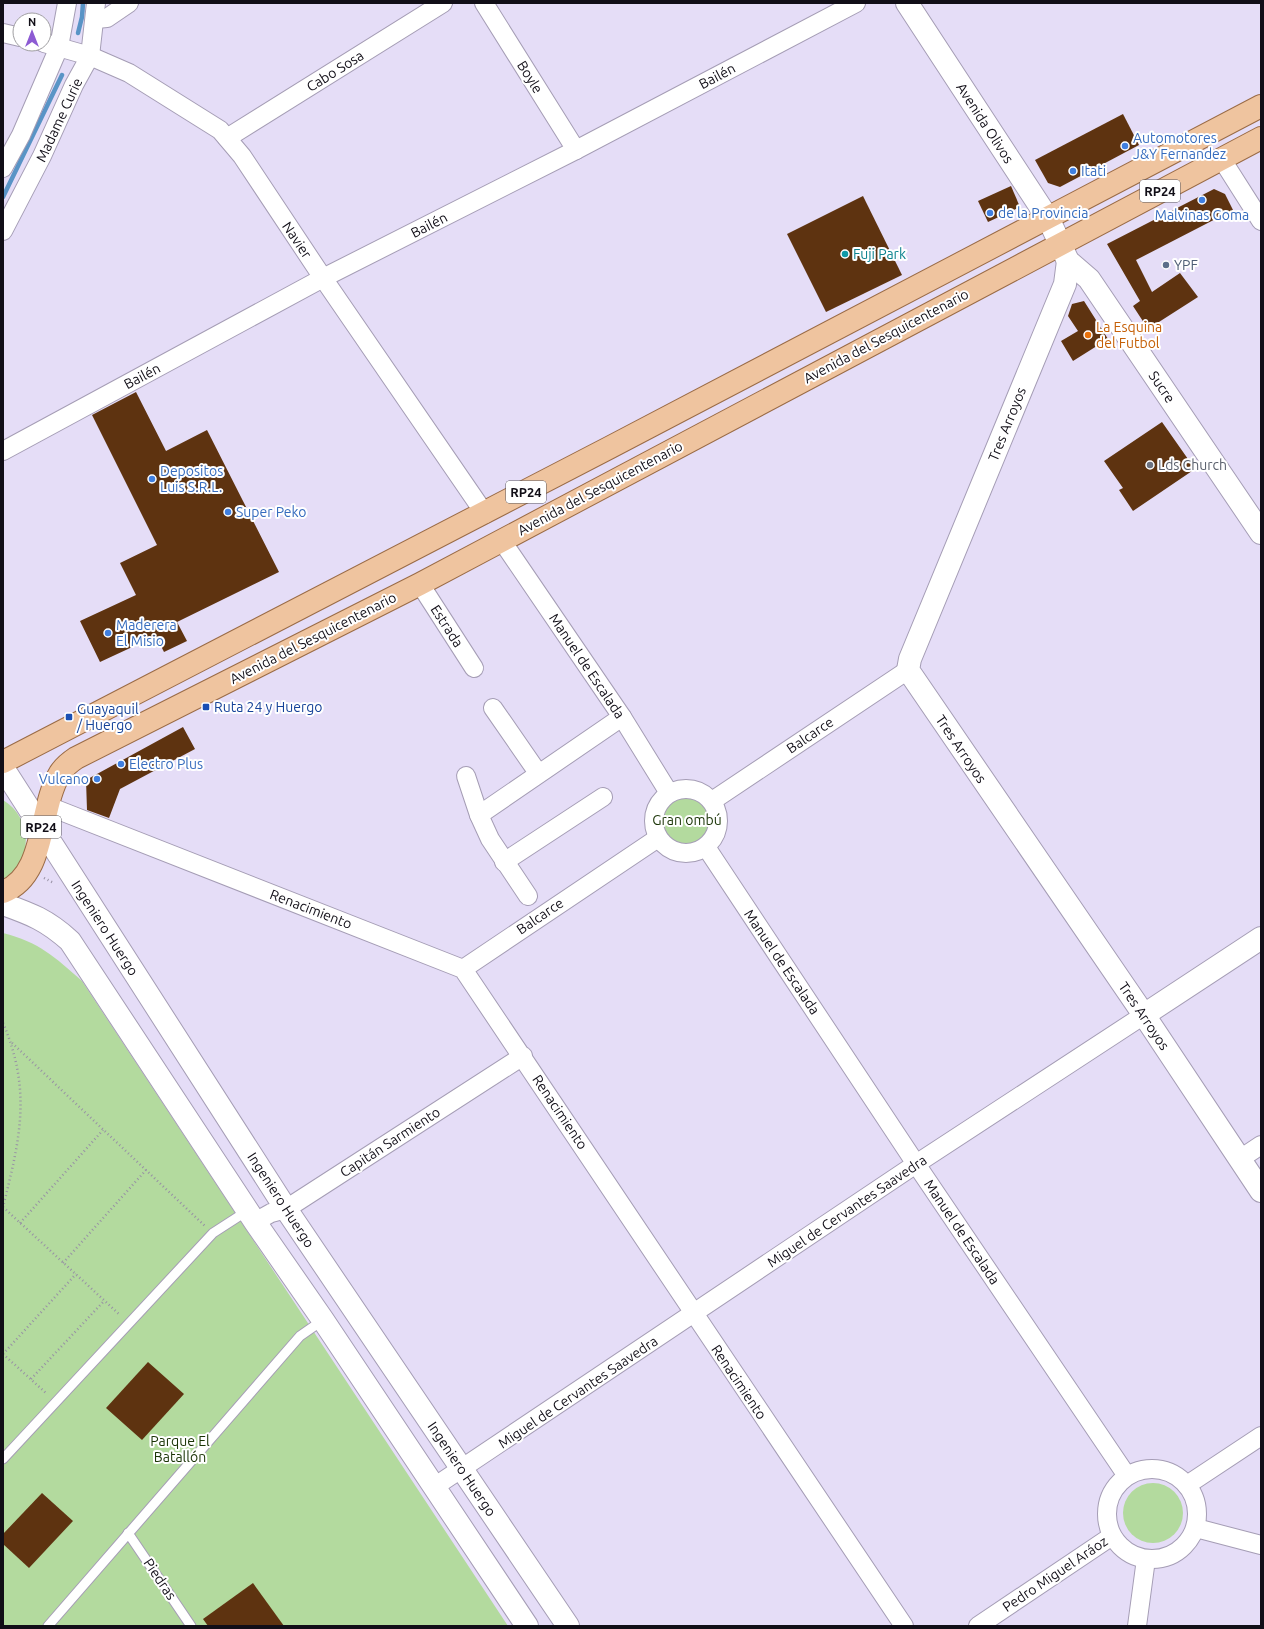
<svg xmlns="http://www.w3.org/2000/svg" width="1264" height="1629" viewBox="0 0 1264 1629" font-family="Ubuntu,sans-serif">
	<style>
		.green { fill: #b3da9e }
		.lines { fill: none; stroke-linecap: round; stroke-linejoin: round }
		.stream { stroke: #5994c6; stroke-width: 4.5 }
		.building { fill: #5e3310 }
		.lane-casing { stroke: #a59db5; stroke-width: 11 }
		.street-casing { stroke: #a59db5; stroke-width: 20 }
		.secondary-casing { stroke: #a59db5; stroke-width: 24 }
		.primary-casing { stroke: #9a6b46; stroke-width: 24 }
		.path { stroke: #9791a4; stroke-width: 2.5; stroke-dasharray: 1 3; stroke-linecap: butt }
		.lane { stroke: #fff; stroke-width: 9 }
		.street { stroke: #fff; stroke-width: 18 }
		.secondary { stroke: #fff; stroke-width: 22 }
		.primary { stroke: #efc49f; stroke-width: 22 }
		.shop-dot { fill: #3f7fe0; stroke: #fff; stroke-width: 1.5 }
		.culture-dot { fill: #0f9aa8; stroke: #fff; stroke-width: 1.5 }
		.service-dot { fill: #5c6f8a; stroke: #fff; stroke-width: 1.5 }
		.food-dot { fill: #e8710a; stroke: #fff; stroke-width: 1.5 }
		.worship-dot { fill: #6b7280; stroke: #fff; stroke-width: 1.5 }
		.transit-dot { fill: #1a4fb4; stroke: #fff; stroke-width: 1.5 }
		.labels { text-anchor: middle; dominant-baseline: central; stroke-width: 4; stroke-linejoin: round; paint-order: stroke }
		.shield { fill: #fff; stroke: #58565d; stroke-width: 1 }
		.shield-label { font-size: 13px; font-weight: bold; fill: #110e17 }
		.street-label { font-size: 14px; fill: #110e17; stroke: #fff }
		.shop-label { font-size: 14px; fill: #366cbe; stroke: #fff; text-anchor: start }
		.culture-label { font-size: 14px; fill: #0d838f; stroke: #fff; text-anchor: start }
		.service-label { font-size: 14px; fill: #4e5e75; stroke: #fff; text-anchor: start }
		.food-label { font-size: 14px; fill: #c56008; stroke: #fff; text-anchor: start }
		.worship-label { font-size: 14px; fill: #5b616d; stroke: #fff; text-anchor: start }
		.transit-label { font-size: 14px; fill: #164399; stroke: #fff; text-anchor: start }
		.park-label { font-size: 14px; fill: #193305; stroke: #fff }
	</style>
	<rect width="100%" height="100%" fill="#e5ddf7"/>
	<g class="green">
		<circle cx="687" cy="820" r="28"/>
		<path d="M3 800C33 818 34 862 3 879Z"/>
		<path d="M3 933C39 942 55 957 82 981L508 1626H3Z"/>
		<circle cx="1153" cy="1513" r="30"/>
	</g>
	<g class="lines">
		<g class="stream">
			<path d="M78 33 82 17 83 3"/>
			<path d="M3 197 62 75"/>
		</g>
	</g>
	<g class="building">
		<path d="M1123 114 1139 145 1060 187 1048 183 1035 160Z"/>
		<path d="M1011 186 1020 207 988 222 978 201Z"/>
		<path d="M1214 189 1225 194 1233 210 1136 260 1152 292 1180 273 1198 297 1148 329 1133 306 1140 301 1107 244Z"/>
		<path d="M863 196 902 275 826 312 787 234Z"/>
		<path d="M1084 301 1108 339 1073 361 1061 341 1078 331 1068 316 1072 304Z"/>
		<path d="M136 392 166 451 207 430 279 572 177 622 187 641 164 652 156 636 100 662 80 621 136 595 120 563 157 545 92 415Z"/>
		<path d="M1162 422 1195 469 1133 511 1119 490 1123 488 1104 461Z"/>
		<path d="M183 727 195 749 120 789 109 818 87 810 86 780Z"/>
		<path d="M148 1362 184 1394 142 1440 106 1408Z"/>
		<path d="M42 1493 73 1521 29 1568 3 1544V1534Z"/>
		<path d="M253 1583 284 1626H208L203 1619Z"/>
	</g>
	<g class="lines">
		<g class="lane-casing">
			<g id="lane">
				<path d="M3 1459 213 1233 247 1211"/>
				<path d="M128 1533 191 1626"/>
				<path d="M48 1626 300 1336 323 1320"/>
			</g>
		</g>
		<g class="street-casing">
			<g id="street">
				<path d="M484 3 576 150"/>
				<path d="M96 19 107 18 129 3"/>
				<path d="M3 33 20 37"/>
				<path d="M44 43 90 56 129 73 220 130 242 156 323 278 485 514"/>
				<path d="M227 138 443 3"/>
				<path d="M1221 158 1261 221"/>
				<path d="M3 168 21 135 59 47 67 3"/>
				<path d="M3 231 42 156 74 85 90 56 96 3"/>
				<path d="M3 451 323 278 576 150 856 3"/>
				<path d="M502 541 622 717 669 793"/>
				<path d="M420 584 474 668"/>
				<path d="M493 708 538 773"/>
				<path d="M466 776 479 815"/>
				<circle cx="686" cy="821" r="32"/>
				<path d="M712 801 908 670"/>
				<path d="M48 806 463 969 904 1626"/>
				<path d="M706 847 916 1164 1127 1476"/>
				<path d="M504 862 603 797"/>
				<path d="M528 896 490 839 479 815 622 717"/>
				<path d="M463 969 658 838"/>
				<path d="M1240 1159 1261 1145"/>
				<path d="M255 1222 271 1213 286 1209 523 1056"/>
				<circle cx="1152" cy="1514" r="45"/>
				<path d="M1187 1485 1261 1436"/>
				<path d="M434 1487 916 1164 1144 1015"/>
				<path d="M1196 1528 1261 1545"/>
				<path d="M978 1626 1112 1536"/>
				<path d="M1137 1626 1146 1559"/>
			</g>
		</g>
		<g class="secondary-casing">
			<g id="secondary">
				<path d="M907 3 1049 220 1068 261 1089 279 1261 533"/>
				<path d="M1068 261 1065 284 910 659 908 670 1144 1015 1261 1191"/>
				<path d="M3 768 286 1209 568 1626"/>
				<path d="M3 904C31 914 47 920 70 941L255 1222 323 1320 527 1626"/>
				<path d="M1144 1015 1261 938"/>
			</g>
		</g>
		<g class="primary-casing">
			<g id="primary">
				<path d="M3 762C423 544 843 328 1261 106"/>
				<path d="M3 892C47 875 38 809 60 773 64 767 70 762 76 758L420 584 1261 138"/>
			</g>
		</g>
		<g class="path">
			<path d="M44 878 54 883"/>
			<path d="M3 1023C32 1091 20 1139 3 1207"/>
			<path d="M12 1043 205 1226"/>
			<path d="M3 1207 120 1315"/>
			<path d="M20 1223 103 1130"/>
			<path d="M63 1263 146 1170"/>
			<path d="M3 1354 76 1274"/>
			<path d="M3 1354 47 1394"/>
			<path d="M31 1379 104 1301"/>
		</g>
		<use href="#lane" class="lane"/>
		<use href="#street" class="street"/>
		<use href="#secondary" class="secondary"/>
		<use href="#primary" class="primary"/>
	</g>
	<g class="shop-dot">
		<circle cx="1125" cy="146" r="4"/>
		<circle cx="1073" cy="171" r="4"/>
		<circle cx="1202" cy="200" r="4"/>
		<circle cx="990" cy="213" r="4"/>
		<circle cx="152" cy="479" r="4"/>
		<circle cx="228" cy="512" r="4"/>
		<circle cx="108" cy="633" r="4"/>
		<circle cx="121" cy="764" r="4"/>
		<circle cx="97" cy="779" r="4"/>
	</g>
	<circle class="culture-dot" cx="845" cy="254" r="4"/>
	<circle class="service-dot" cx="1166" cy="265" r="4"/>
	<circle class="food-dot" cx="1088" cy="335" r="4"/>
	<circle class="worship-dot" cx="1150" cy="465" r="4"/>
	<g class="transit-dot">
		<rect x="202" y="703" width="8" height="8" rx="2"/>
		<rect x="65" y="713" width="8" height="8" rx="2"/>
	</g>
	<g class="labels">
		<g class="shield">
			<rect x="1140" y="180" width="40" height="22" rx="3"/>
			<rect x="506" y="481" width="40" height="22" rx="3"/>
			<rect x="21" y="816" width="40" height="22" rx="3"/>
		</g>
		<g class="shield-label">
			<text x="1160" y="191">RP24</text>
			<text x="526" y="492">RP24</text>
			<text x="41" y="827">RP24</text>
		</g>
		<g class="street-label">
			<text transform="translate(335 71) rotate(-32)">Cabo Sosa</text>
			<text transform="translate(717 76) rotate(-28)">Bailén</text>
			<text transform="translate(530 77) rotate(58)">Boyle</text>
			<text transform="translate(59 120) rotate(-65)">Madame Curie</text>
			<text transform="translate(985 123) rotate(57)">Avenida Olivos</text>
			<text transform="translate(429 225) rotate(-27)">Bailén</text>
			<text transform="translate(297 240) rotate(56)">Navier</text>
			<text transform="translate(886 336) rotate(-28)">Avenida del Sesquicentenario</text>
			<text transform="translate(142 376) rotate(-28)">Bailén</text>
			<text transform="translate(1162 387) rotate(56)">Sucre</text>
			<text transform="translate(1007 424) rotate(-68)">Tres Arroyos</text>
			<text transform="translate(600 488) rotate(-28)">Avenida del Sesquicentenario</text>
			<text transform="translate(447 626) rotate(57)">Estrada</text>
			<text transform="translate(313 638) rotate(-27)">Avenida del Sesquicentenario</text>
			<text transform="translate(587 666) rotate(56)">Manuel de Escalada</text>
			<text transform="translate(810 735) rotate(-34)">Balcarce</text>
			<text transform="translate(961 749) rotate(56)">Tres Arroyos</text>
			<text transform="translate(311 909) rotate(21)">Renacimiento</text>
			<text transform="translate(540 916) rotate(-34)">Balcarce</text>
			<text transform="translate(105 928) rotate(57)">Ingeniero Huergo</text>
			<text transform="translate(782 962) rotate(56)">Manuel de Escalada</text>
			<text transform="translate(1144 1016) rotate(56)">Tres Arroyos</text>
			<text transform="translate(560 1112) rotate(56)">Renacimiento</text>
			<text transform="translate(390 1142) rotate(-33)">Capitán Sarmiento</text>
			<text transform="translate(281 1200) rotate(57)">Ingeniero Huergo</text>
			<text transform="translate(847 1211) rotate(-34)">Miguel de Cervantes Saavedra</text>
			<text transform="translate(962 1232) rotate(56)">Manuel de Escalada</text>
			<text transform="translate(739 1382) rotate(56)">Renacimiento</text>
			<text transform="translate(578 1392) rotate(-34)">Miguel de Cervantes Saavedra</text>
			<text transform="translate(462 1469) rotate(56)">Ingeniero Huergo</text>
			<text transform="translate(1055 1574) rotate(-34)">Pedro Miguel Aráoz</text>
			<text transform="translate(160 1579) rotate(56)">Piedras</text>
		</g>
		<g class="shop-label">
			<text x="1133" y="138">Automotores<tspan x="1133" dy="16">J&amp;Y Fernandez</tspan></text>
			<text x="1081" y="171">Itati</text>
			<text x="998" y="213">de la Provincia</text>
			<text x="1202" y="215" text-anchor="middle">Malvinas Goma</text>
			<text x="160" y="471">Depositos<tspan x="160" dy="16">Luis S.R.L.</tspan></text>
			<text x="236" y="512">Super Peko</text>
			<text x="116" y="625">Maderera<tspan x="116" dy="16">El Misio</tspan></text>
			<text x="129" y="764">Electro Plus</text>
			<text x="89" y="779" text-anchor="end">Vulcano</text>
		</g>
		<g class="culture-label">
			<text x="853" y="254">Fuji Park</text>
		</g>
		<g class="service-label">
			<text x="1174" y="265">YPF</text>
		</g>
		<g class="food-label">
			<text x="1096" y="327">La Esquina<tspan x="1096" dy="16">del Futbol</tspan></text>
		</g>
		<g class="worship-label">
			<text x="1158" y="465">Lds Church</text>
		</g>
		<g class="transit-label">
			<text x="214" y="707">Ruta 24 y Huergo</text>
			<text x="77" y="709">Guayaquil<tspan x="77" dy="16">/ Huergo</tspan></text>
		</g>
		<g class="park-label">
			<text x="687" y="820">Gran ombú</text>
			<text x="180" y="1441">Parque El<tspan x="180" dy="16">Batallón</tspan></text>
		</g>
	</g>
	<rect width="1264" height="1629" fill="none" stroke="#110e17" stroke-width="8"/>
	<g transform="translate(32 32)"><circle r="19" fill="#ffffff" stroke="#a09fa2"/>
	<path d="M0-3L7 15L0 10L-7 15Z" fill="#8d5bd3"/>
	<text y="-6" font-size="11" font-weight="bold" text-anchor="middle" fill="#110e17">N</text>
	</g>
</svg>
